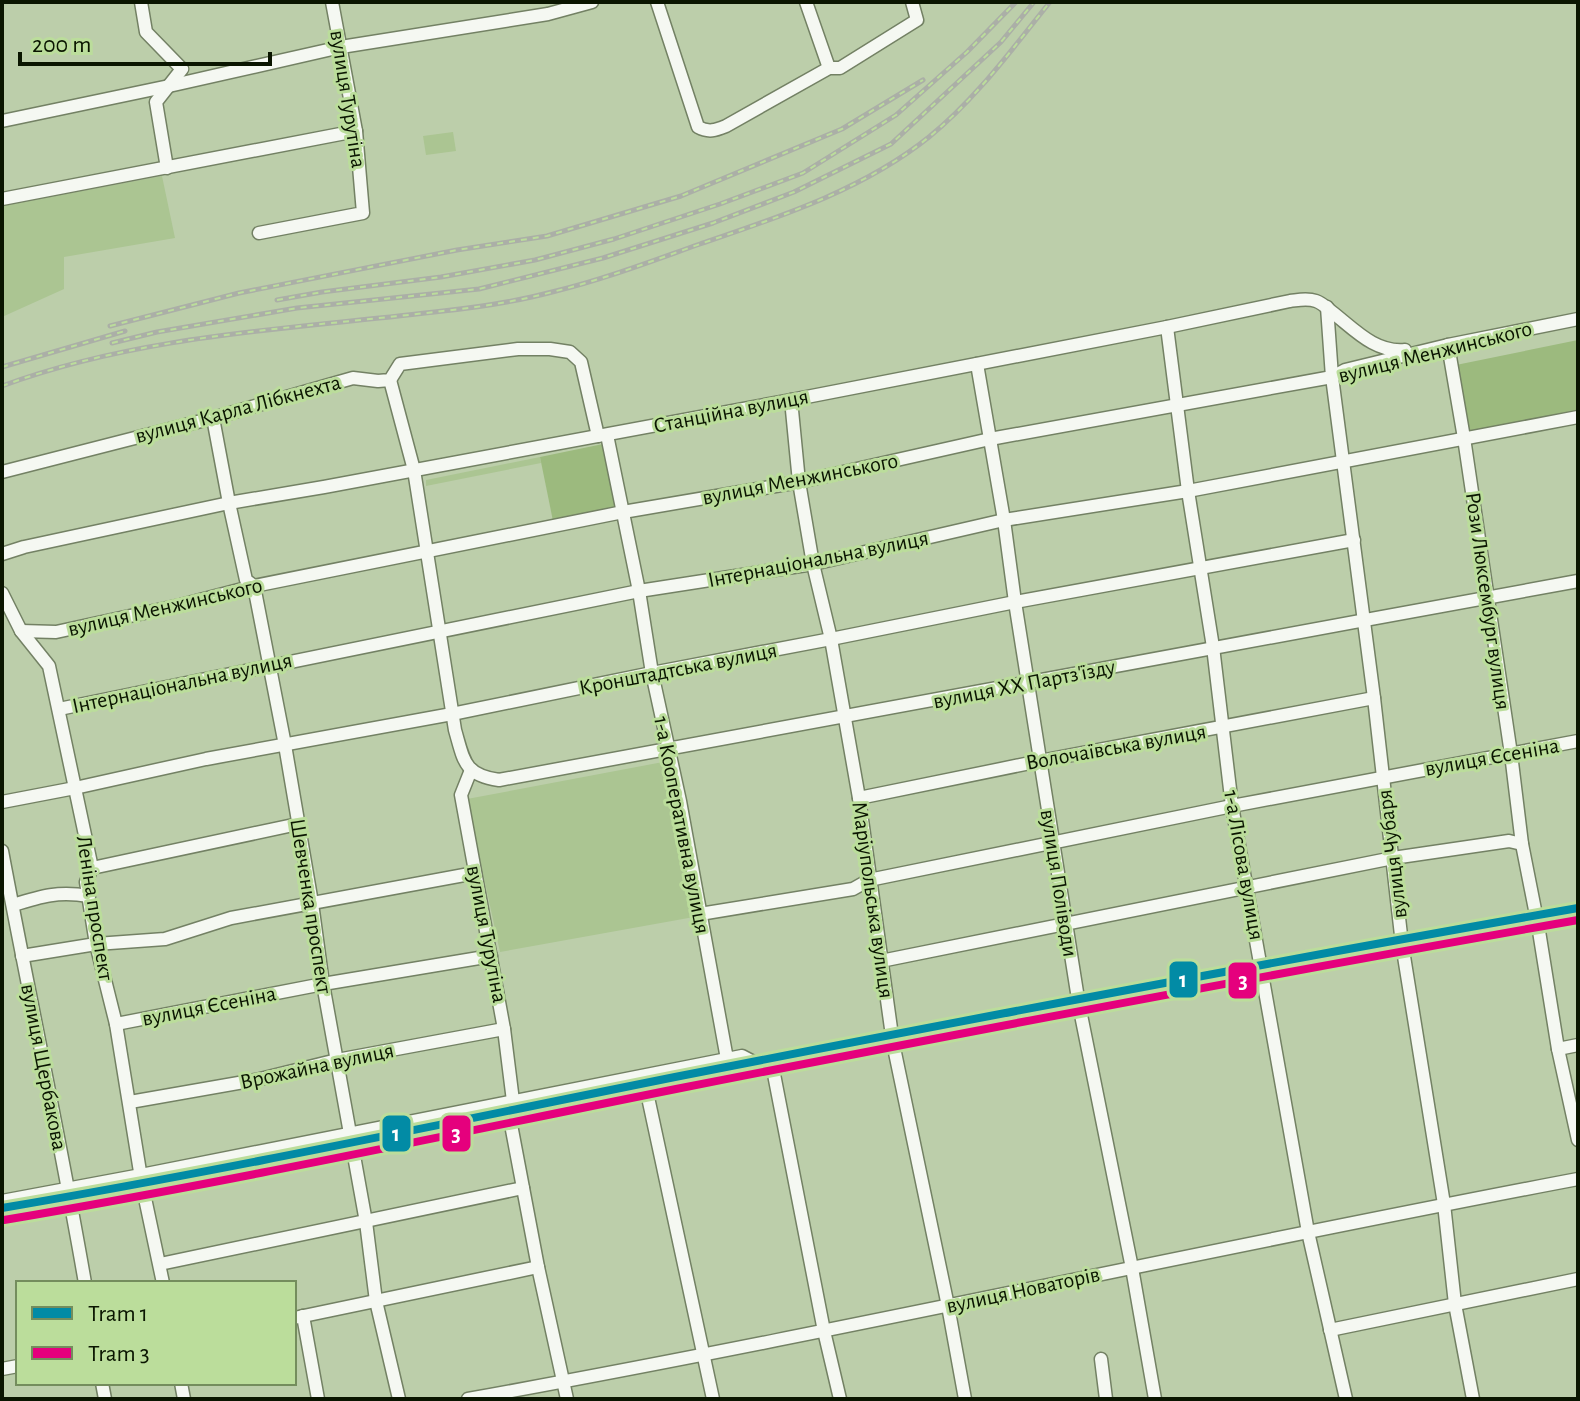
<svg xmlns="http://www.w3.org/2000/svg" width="1580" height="1401" viewBox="0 0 1580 1401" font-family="'Alegreya Sans',sans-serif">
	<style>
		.green { fill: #abc592 }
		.forest { fill: #9cba7e }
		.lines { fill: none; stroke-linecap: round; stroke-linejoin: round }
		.minor-casing { stroke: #738164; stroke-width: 15 }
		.minor { stroke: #f5f8f2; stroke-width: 12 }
		.rail-casing { stroke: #abafa7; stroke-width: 5 }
		.rail { stroke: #bbdd9b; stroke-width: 2; stroke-dasharray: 6; stroke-linecap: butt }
		.tram-1-casing { stroke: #bbdd9b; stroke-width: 14 }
		.tram-2-casing { stroke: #bbdd9b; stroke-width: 14 }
		.tram-1 { stroke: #028ba5; stroke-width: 8 }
		.tram-2 { stroke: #e5007d; stroke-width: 8 }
		.labels { text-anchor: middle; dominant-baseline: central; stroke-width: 6; stroke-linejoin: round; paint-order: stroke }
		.street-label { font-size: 22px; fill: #0a1500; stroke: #bbdd9b }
		.line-badge { stroke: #bbdd9b; stroke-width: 3 }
		.badge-label { font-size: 22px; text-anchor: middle; font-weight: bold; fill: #fff }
	</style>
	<rect width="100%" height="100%" fill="#bcceaa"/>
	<g class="green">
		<path d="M453 132 456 151 426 155 423 136Z"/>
		<path d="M162 176 175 238 64 257V289L2 317V206Z"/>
		<path d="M540 457 541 463 426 486V480Z"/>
		<path d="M663 762 694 917 500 952 467 799Z"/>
	</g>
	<g class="forest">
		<path d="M1578 340V413L1470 435 1456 365Z"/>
		<path d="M603 444 617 508 553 521 540 457Z"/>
	</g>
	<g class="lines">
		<g class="minor-casing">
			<g id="minor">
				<path d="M141 2 146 32 182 69 156 102 167 168"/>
				<path d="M657 2 698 127C709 133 716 130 726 126L829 68H840L917 20 912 2"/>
				<path d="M806 2 829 68"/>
				<path d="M2 121 169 86 341 47 548 14 592 2"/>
				<path d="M2 199 356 131"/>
				<path d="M259 233 363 213 356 131 332 2"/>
				<path d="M1327 307 1332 377 1374 698 1402 944 1444 1204 1455 1304 1473 1399"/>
				<path d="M1167 327 1188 491 1213 647 1232 806 1308 1232 1346 1399"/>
				<path d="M1448 345 1464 438 1511 754 1522 844 1538 925 1558 1049 1578 1140"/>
				<path d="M977 364 1004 520 1015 602 1079 1005 1132 1268 1155 1399"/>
				<path d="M390 380 414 470 455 730C464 761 464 775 499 780 859 717 1218 646 1578 581"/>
				<path d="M791 400 799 482 813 564 831 639 859 798 893 1043 948 1306 965 1399"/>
				<path d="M213 418 229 503 246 580 254 586 285 745 312 903 323 984 366 1222 376 1301 399 1399"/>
				<path d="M607 435 639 591 652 673 680 801 727 1059 742 1056 761 1066"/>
				<path d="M2 472 213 418 353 378 378 381 390 380 400 364 518 349H550L570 352 581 362 598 436"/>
				<path d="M2 554 24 547 229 503 324 487 791 400 1167 327 1290 301C1299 300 1307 298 1316 301 1322 303 1327 308 1332 312 1354 329 1375 353 1405 350"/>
				<path d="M2 593 21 631 49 666 92 868 86 882 96 944 116 1024 142 1184 163 1283"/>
				<path d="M21 631 56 632 181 605 254 586 623 512 799 482 990 439 1332 377 1345 370 1448 345 1578 319"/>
				<path d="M59 709 639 591 813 564 1004 520 1188 491 1578 417"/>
				<path d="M471 770 461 795 504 1029 514 1109 509 1114 538 1267 567 1399"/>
				<path d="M859 798 1040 761 1374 698"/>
				<path d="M2 802 75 788 206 759 452 714 652 673 831 639 1015 602 1354 540"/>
				<path d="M2 851C29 995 60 1138 85 1283"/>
				<path d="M92 868 298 824"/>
				<path d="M13 905C42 896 58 891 89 896"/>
				<path d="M700 914 853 889 869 880 1232 806 1578 741"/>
				<path d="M22 956 96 944 165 939 231 918 475 873"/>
				<path d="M881 961 1393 858 1509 841 1522 844"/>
				<path d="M116 1024 323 984 491 956"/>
				<path d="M1558 1049 1578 1045"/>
				<path d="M772 1064 824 1331 840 1399"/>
				<path d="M646 1088 713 1399"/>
				<path d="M130 1102 256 1080 337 1060 504 1029"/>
				<path d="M2 1201 141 1175 727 1059"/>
				<path d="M2 1213 144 1188 509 1114 761 1066 893 1043 1079 1005 1402 944 1538 925 1578 917"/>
				<path d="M160 1264 523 1188"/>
				<path d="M303 1316 318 1399"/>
				<path d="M294 1318 538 1267"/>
				<path d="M1330 1330 1578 1279"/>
				<path d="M1101 1359 1106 1399"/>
				<path d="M2 1369 18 1366"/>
				<path d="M102 1383 105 1399"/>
				<path d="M181 1383 184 1399"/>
				<path d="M468 1399C840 1332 1207 1249 1578 1179"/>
			</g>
		</g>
		<use href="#minor" class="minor"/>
		<g class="rail-casing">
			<g id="rail">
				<path d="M277 300 322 292 441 277 535 260 614 239 720 204 803 173 896 115 967 52 1016 2"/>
				<path d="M110 326 239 293 457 250 547 236 681 196 842 129 923 80"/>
				<path d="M112 343 157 332 297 308 479 289 603 258 713 223 794 192 891 144 1001 42 1034 2"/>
				<path d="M2 367 125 331"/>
				<path d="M2 386C143 334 294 329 443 311 481 307 519 301 556 291 605 279 652 261 700 244 779 217 863 190 929 137 976 99 1012 49 1050 2"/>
			</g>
		</g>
		<use href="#rail" class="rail"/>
		<g class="tram-1-casing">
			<path id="tram-1" d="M2 1208C227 1170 451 1122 675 1077 975 1018 1276 961 1578 908"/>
		</g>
		<g class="tram-2-casing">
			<path id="tram-2" d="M4 1220C229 1182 452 1134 676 1089 976 1030 1277 973 1578 920"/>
		</g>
		<use href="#tram-1" class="tram-1"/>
		<use href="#tram-2" class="tram-2"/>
	</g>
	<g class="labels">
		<g class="street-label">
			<text transform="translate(348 99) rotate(81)">вулиця Турутіна</text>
			<text transform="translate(1435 352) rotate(-14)">вулиця Менжинського</text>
			<text transform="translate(238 409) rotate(-15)">вулиця Карла Лібкнехта</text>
			<text transform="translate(731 411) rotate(-11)">Станційна вулиця</text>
			<text transform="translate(800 479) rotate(-11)">вулиця Менжинського</text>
			<text transform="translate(818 559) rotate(-11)">Інтернаціональна вулиця</text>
			<text transform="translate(1488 601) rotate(82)">Рози Люксембург вулиця</text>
			<text transform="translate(165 607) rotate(-13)">вулиця Менжинського</text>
			<text transform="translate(678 669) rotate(-11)">Кронштадтська вулиця</text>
			<text transform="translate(182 683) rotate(-12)">Інтернаціональна вулиця</text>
			<text transform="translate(1024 684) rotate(-11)">вулиця XX Партз'їзду</text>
			<text transform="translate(1116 747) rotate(-10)">Волочаївська вулиця</text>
			<text transform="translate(1492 757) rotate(-10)">вулиця Єсеніна</text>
			<text transform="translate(682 825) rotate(79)">1-а Кооперативна вулиця</text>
			<text transform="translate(1392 854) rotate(-97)">вулиця Чубаря</text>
			<text transform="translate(1244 865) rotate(80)">1-а Лісова вулиця</text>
			<text transform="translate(1059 883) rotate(81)">вулиця Поліводи</text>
			<text transform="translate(873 900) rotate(82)">Маріупольська вулиця</text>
			<text transform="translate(311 906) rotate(81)">Шевченка проспект</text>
			<text transform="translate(95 908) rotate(81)">Леніна проспект</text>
			<text transform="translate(487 934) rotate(79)">вулиця Турутіна</text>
			<text transform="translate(209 1006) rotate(-11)">вулиця Єсеніна</text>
			<text transform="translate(317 1066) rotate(-12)">Врожайна вулиця</text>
			<text transform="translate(44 1067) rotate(79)">вулиця Щербакова</text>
			<text transform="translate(1023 1290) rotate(-12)">вулиця Новаторів</text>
		</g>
	</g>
	<g class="line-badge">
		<rect x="1168" y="960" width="31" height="39" rx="8" fill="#028ba5"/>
		<rect x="1227" y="961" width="31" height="39" rx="8" fill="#e5007d"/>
		<rect x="381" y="1114" width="31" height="39" rx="8" fill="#028ba5"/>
		<rect x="441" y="1114" width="31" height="39" rx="8" fill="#e5007d"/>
	</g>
	<g class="badge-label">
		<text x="1183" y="987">1</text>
		<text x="1243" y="988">3</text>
		<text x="396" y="1141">1</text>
		<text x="456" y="1141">3</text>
	</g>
	<rect width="1580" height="1401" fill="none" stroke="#0a1500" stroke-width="8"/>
	<rect x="16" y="1281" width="280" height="104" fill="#bbdd9b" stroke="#748d5d" stroke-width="2"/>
	<rect x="32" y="1307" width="40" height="12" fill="#028ba5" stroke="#748d5d" stroke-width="2"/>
	<text x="88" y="1321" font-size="24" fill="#0a1500">Tram 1</text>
	<rect x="32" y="1347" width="40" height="12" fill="#e5007d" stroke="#748d5d" stroke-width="2"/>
	<text x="88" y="1361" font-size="24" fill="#0a1500">Tram 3</text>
	<path d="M20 52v12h250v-12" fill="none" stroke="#0a1500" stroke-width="4"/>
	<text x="32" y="52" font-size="24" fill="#0a1500" stroke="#bbdd9b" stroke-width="6" paint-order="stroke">200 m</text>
</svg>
